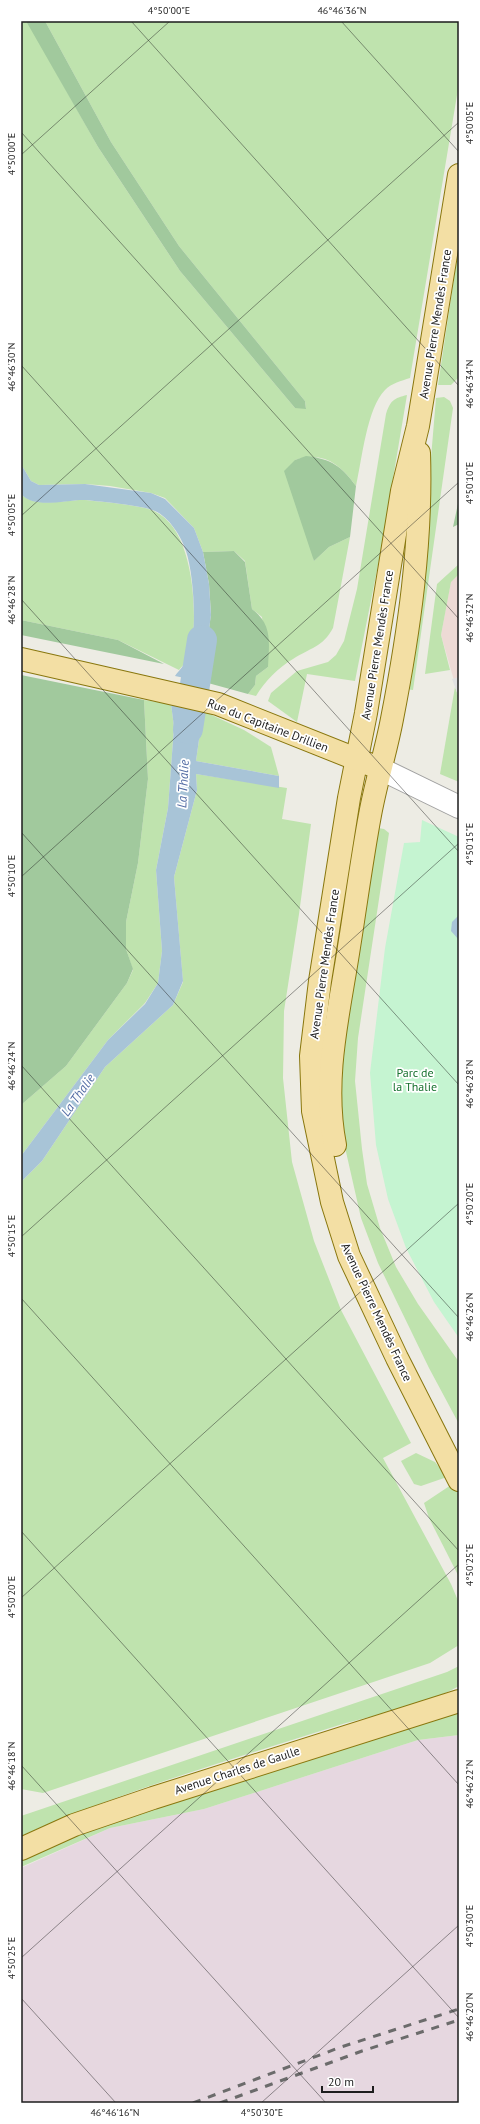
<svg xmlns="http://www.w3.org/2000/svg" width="480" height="2124" viewBox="0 0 480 2124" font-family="'PT Sans',sans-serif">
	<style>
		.commercial { fill: #eddad5 }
		.industrial { fill: #e6d7e0 }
		.grass { fill: #bfe3ae }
		.forest { fill: #a1c99d }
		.park { fill: #c5f4d1 }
		.parking { fill: #e1e1e1 }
		.water { fill: #a8c4d7 }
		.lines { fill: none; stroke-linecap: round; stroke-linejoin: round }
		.river { stroke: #a8c4d7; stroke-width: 30 }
		.minor-casing { stroke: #a1a1a1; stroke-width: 24 }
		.major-casing { stroke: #89770e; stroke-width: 24 }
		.minor { stroke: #fff; stroke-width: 22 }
		.major { stroke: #f3dfa4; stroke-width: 22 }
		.rail { stroke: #6b6b6b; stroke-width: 3; stroke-dasharray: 8 8; stroke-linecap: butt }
		.ticks { fill: none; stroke: #1d1d1d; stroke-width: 1; stroke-opacity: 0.45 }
		.labels { text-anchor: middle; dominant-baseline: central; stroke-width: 3.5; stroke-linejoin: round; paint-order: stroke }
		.street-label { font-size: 12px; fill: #1d1d1d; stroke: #fff }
		.park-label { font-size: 12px; fill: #16712e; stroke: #fff }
		.water-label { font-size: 13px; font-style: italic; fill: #536ca4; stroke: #fff }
		.neatline { fill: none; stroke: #1d1d1d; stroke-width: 1.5 }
		.ticks-label { font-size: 10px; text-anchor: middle; fill: #1d1d1d }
	</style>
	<rect width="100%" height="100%" fill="#edece4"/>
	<path class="commercial" d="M459 574V698L441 635 451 581Z"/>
	<path class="industrial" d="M459 1735V2103H21V1868L110 1828 204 1809 418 1740Z"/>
	<g class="grass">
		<path d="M21 21H26L30 26 98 147 180 271 295 408H306L305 401 179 246 111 142 45 21H459V83L410 378C401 381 392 383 385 390 367 408 362 459 356 486 340 464 323 451 295 460L314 561 329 547 350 537 333 628C323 647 310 648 293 659 279 667 264 682 256 696L248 694 255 685 256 676 268 667 262 617 252 609 245 561 234 551 203 552 194 528 165 498 151 493 110 486 85 484 39 485 31 481 21 464Z"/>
		<path d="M459 245V377L451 385H438Z"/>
		<path d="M407 395 381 550 355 681 307 674 297 722 268 701 271 693 297 671 328 662 336 655 344 641 357 589 386 414C390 401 394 398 407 395Z"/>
		<path d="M444 397 450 401 453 408 413 690 406 689 425 530 436 398Z"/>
		<path d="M21 494C35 509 67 499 85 500 102 502 141 505 154 511 195 529 198 615 191 653 189 660 183 665 179 670L118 640 21 620Z"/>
		<path d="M459 564V574L451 582 441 635 450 670 425 674 437 584Z"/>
		<path d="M455 687 459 698V782L440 774Z"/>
		<path d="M144 700 171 704 174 727 168 808 156 870 162 951 158 983 145 1003 108 1040 21 1156V1105L66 1066 127 983 133 970 126 949V922L138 863 148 779Z"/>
		<path d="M203 711 244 730 271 747 279 776 196 761Z"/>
		<path d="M196 774 287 788 282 819 311 824 299 914 284 1011 283 1078 292 1162 314 1241 341 1310 411 1443 383 1458 451 1584 459 1603V1645L430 1663 43 1793 21 1789V1182L42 1161 105 1067 173 1005 183 982 174 877 197 790Z"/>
		<path d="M378 828 384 829 389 833 358 1038 355 1081 362 1149 367 1184 380 1228 396 1267 418 1304 459 1362V1424L429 1368 378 1263 361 1218 344 1143 340 1097 341 1038Z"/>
		<path d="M416 1453 435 1462 447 1477 421 1486 414 1484 401 1461Z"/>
		<path d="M451 1485 459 1491V1577L429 1518 424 1503Z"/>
		<path d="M459 1666V1686C420 1709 372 1714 330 1728 226 1761 120 1792 21 1836V1816L447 1672Z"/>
		<path d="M459 1711V1735L418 1740 204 1809 110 1828 21 1867V1857L86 1831Z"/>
	</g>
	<g class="forest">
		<path d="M26 21H45L111 142 179 246 305 401 306 409 295 408 180 271 98 147Z"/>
		<path d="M306 456C332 459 341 466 356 486L350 537 329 547 314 561 284 471 295 460Z"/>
		<path d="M459 499V524L453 527Z"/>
		<path d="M234 551 245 562 252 609C273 625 269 643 268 667L256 676 255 685 248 694 208 683 206 651 211 614 209 584 203 552Z"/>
		<path d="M21 620 118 640 164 664 21 635Z"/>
		<path d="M21 675 144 700 148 779 138 863 126 922V949L133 969 127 983 66 1066 21 1105Z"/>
	</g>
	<path class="park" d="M422 820 459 837V1338L434 1302 406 1248 388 1199 376 1145 370 1073 385 948 404 843 420 842Z"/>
	<path class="parking" d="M459 677V698L452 679Z"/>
	<g class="water">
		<path d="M21 464 31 481 39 485 85 484 151 493 165 499 194 528 203 552 209 584 211 615 206 651 208 683 175 676C180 669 188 662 190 653 197 629 194 575 186 551 181 536 169 517 155 511 141 505 102 502 86 500 67 499 35 510 21 494Z"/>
		<path d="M171 704 203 711 196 761 279 776V788L196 774 197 790 174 877 183 981 173 1005 105 1067 42 1161 21 1182V1156L108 1040 145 1004 158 983 162 951 156 870 168 808 174 727Z"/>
		<path d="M459 915V940L451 931 452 922Z"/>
	</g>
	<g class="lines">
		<path class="river" d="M188 729 202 640"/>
		<g class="minor-casing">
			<path id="minor" d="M381 769 459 807"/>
		</g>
		<g class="major-casing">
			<g id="major">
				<path d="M459 175 418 426 402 491 366 713 349 798 320 981 311 1056 313 1111 332 1202 349 1256 397 1358 459 1480"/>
				<path d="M21 659 218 704 371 765"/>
				<path d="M335 1145C322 1078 339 1013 349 947 356 903 362 858 370 815 376 782 386 751 392 719 409 632 422 542 419 453"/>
				<path d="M21 1849 74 1825 153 1798 459 1701"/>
			</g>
		</g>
		<use href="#minor" class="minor"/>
		<use href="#major" class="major"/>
		<g class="rail">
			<path d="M193 2103 341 2047 459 2009"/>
			<path d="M220 2103 362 2051 459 2020"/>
		</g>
	</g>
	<path class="ticks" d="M131 21 459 386M341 21 459 152M21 132 459 619M21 155 170 21M21 365 459 852M21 516 459 122M21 599 459 1085M21 832 459 1318M21 877 459 482M21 1065 459 1551M21 1237 459 843M21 1298 459 1785M21 1531 459 2018M21 1598 459 1203M21 1765 326 2103M21 1958 459 1564M21 1998 116 2103M261 2103 459 1925"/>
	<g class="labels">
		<g class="street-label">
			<text transform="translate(435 324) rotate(-81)">Avenue Pierre Mendès France</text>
			<text transform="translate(377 645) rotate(-81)">Avenue Pierre Mendès France</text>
			<text transform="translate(268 725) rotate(21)">Rue du Capitaine Drillien</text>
			<text transform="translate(324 964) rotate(-82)">Avenue Pierre Mendès France</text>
			<text transform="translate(377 1312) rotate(65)">Avenue Pierre Mendès France</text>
			<text transform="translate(237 1770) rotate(-18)">Avenue Charles de Gaulle</text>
		</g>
		<g class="park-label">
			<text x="415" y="1072">Parc de<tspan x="415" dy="14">la Thalie</tspan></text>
		</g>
		<g class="water-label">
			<text transform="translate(183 784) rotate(-87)">La Thalie</text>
			<text transform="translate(78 1095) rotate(-55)">La Thalie</text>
		</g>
	</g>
	<rect width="480" height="2124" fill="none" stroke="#ffffff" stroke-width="44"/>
	<path d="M322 2086v6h51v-6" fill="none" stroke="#1d1d1d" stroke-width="2"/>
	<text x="328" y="2086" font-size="12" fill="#1d1d1d" stroke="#ffffff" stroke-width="3" paint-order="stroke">20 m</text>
	<rect x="22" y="22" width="436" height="2080" class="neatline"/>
	<g class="ticks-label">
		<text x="169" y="14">4°50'00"E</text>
		<text x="342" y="14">46°46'36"N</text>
		<text transform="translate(469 123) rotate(-90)" y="4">4°50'05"E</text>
		<text transform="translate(11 154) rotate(-90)" y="4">4°50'00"E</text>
		<text transform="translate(11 367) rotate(-90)" y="4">46°46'30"N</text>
		<text transform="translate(469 384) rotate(-90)" y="4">46°46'34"N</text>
		<text transform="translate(469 483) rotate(-90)" y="4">4°50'10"E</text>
		<text transform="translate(11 515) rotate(-90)" y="4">4°50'05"E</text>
		<text transform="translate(11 600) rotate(-90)" y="4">46°46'28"N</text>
		<text transform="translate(469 618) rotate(-90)" y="4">46°46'32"N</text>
		<text transform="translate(469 844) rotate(-90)" y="4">4°50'15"E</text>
		<text transform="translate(11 876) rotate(-90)" y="4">4°50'10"E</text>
		<text transform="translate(11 1066) rotate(-90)" y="4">46°46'24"N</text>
		<text transform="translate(469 1084) rotate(-90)" y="4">46°46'28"N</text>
		<text transform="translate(469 1204) rotate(-90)" y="4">4°50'20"E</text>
		<text transform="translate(11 1236) rotate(-90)" y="4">4°50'15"E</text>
		<text transform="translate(469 1317) rotate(-90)" y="4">46°46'26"N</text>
		<text transform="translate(469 1565) rotate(-90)" y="4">4°50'25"E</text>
		<text transform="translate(11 1597) rotate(-90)" y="4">4°50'20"E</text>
		<text transform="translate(11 1766) rotate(-90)" y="4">46°46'18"N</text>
		<text transform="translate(469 1784) rotate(-90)" y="4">46°46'22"N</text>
		<text transform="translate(469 1926) rotate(-90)" y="4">4°50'30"E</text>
		<text transform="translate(11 1958) rotate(-90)" y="4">4°50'25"E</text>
		<text transform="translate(469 2017) rotate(-90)" y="4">46°46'20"N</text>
		<text x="115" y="2116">46°46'16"N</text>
		<text x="262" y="2116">4°50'30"E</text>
	</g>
</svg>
